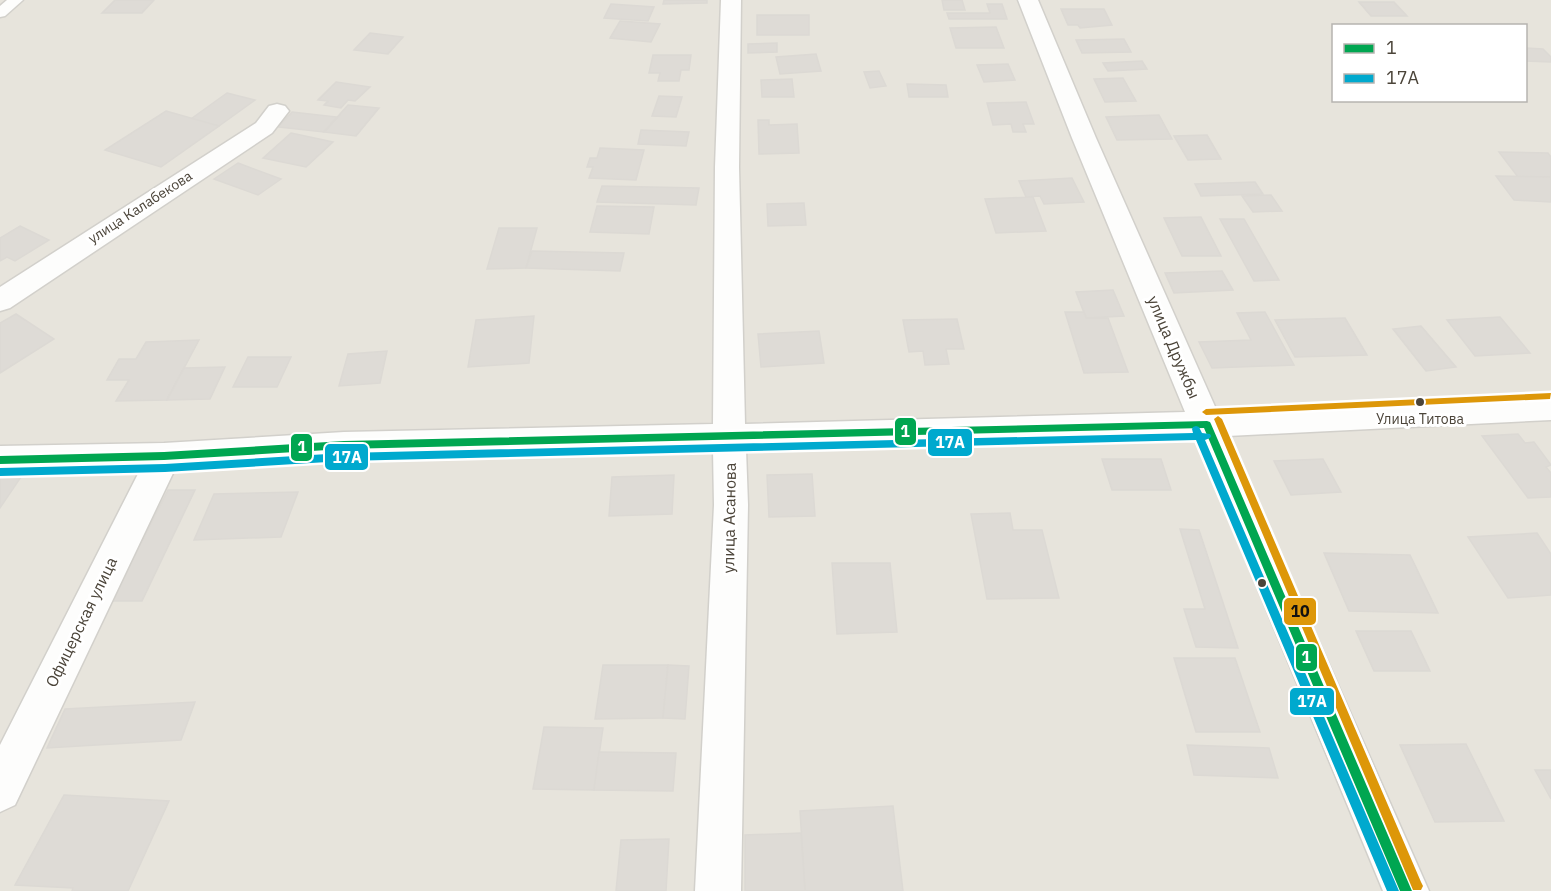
<svg xmlns="http://www.w3.org/2000/svg" width="1551" height="891" viewBox="0 0 1551 891" font-family="'IBM Plex Sans',sans-serif">
	<style>
		.residential { fill: #e7e4dc; fill-rule: evenodd }
		.building { fill: #dedbd6; stroke: #dcd9d4; stroke-width: 1.5 }
		.lines { fill: none; stroke-linecap: round; stroke-linejoin: round }
		.service-casing { stroke: #d2d0cb; stroke-width: 3 }
		.minor-casing { stroke: #d2d0cb; stroke-width: 3 }
		.service { fill: #fdfdfc; fill-rule: evenodd }
		.minor { fill: #fdfdfc; fill-rule: evenodd }
		.bus-1-casing { stroke: #fff; stroke-width: 5 }
		.bus-2-casing { stroke: #fff; stroke-width: 5 }
		.bus-3-casing { stroke: #fff; stroke-width: 5 }
		.bus-1 { fill: #00a651; fill-rule: evenodd }
		.bus-2 { fill: #00a9ce; fill-rule: evenodd }
		.bus-3 { fill: #dd9709; fill-rule: evenodd }
		.bus-dot { fill: #4b4439; stroke: #fff; stroke-width: 2 }
		.labels { text-anchor: middle; dominant-baseline: central; stroke-width: 6; stroke-linejoin: round; paint-order: stroke }
		.far-street-label { font-size: 14px; fill: #4b4439; stroke: #fff }
		.bus-label { font-size: 14px; fill: #4b4439; stroke: #fff }
		.street-label { font-size: 16px; fill: #4b4439; stroke: #fff }
		.line-badge { stroke: #fff; stroke-width: 2 }
		.badge-label { font-size: 16px; text-anchor: middle; font-weight: bold; fill: #fff }
		.pale-badge-label { font-size: 16px; text-anchor: middle; font-weight: bold; fill: #111 }
	</style>
	<rect width="100%" height="100%" fill="#f4f2ee"/>
	<path class="residential" d="M0 0H1551V891H0ZM1334 26H1526V100H1334Z"/>
	<g class="building">
		<path d="M115 0H154L142 13H102Z"/>
		<path d="M664 0H707V3L663 4Z"/>
		<path d="M942 0H962L965 10H944Z"/>
		<path d="M1359 2H1394L1407 16H1371Z"/>
		<path d="M611 4 654 7 648 21 604 18Z"/>
		<path d="M987 4H1002L1007 19H949L947 13H990Z"/>
		<path d="M1061 9H1104L1112 25 1080 28 1078 25H1068Z"/>
		<rect x="757" y="15" width="52" height="20"/>
		<path d="M620 21 660 24 651 42 610 38Z"/>
		<path d="M996 27 1004 48H956L950 28Z"/>
		<path d="M370 33 403 37 388 54 354 50Z"/>
		<path d="M1124 39 1131 52 1082 53 1076 40Z"/>
		<path d="M777 43V52L748 53V44Z"/>
		<path d="M1526 48 1543 49 1551 57V62L1526 61Z"/>
		<path d="M816 54 821 71 780 74 776 57Z"/>
		<path d="M653 55H691L689 70H681L679 81H658L660 73H649Z"/>
		<path d="M1142 61 1147 69 1108 71 1103 63Z"/>
		<path d="M1008 64 1015 80 984 82 977 65Z"/>
		<path d="M879 71 886 86 870 88 864 72Z"/>
		<path d="M1123 78 1136 101 1105 102 1094 79Z"/>
		<path d="M792 79 794 97H762L761 80Z"/>
		<path d="M336 82 370 87 355 101 348 100 341 108 324 105 328 101 318 100Z"/>
		<path d="M907 84 946 85 948 97H909Z"/>
		<path d="M227 93 255 100 219 126 191 119Z"/>
		<path d="M659 96 682 97 676 117 652 116Z"/>
		<path d="M1026 102 1034 124H1023L1026 132H1013L1011 124 993 125 987 103Z"/>
		<path d="M348 105 379 108 356 136 324 132Z"/>
		<path d="M166 111 219 126 161 167 105 150Z"/>
		<path d="M292 112 337 117 324 132 278 127Z"/>
		<path d="M1159 115 1172 139 1117 140 1106 117Z"/>
		<path d="M758 120H769V125L797 124 799 153 759 154Z"/>
		<path d="M641 130 689 132 686 146 638 144Z"/>
		<path d="M291 133 333 142 306 167 263 158Z"/>
		<path d="M1207 135 1221 159 1188 160 1174 136Z"/>
		<path d="M600 148 644 150 636 180 589 178 593 167H587L590 158H597Z"/>
		<path d="M1499 152 1548 153 1551 157V177H1518Z"/>
		<path d="M238 163 281 179 258 195 214 179Z"/>
		<path d="M1496 176 1551 177V202L1514 200Z"/>
		<path d="M1072 178 1084 202 1044 204 1040 196 1026 197 1019 181Z"/>
		<path d="M1255 182 1263 194 1201 196 1195 184Z"/>
		<path d="M602 186 699 188 696 205 597 202Z"/>
		<path d="M1271 195 1282 211 1253 212 1242 196Z"/>
		<path d="M1033 197 1046 231 996 233 985 199Z"/>
		<path d="M804 203 806 225 768 226 767 204Z"/>
		<path d="M597 206 654 207 649 234 590 232Z"/>
		<path d="M1201 217 1221 256H1182L1164 218Z"/>
		<path d="M1220 219H1244L1279 280 1254 281Z"/>
		<path d="M20 226 49 240 15 261 7 257 0 261V238Z"/>
		<path d="M499 228H537L526 268 487 269Z"/>
		<path d="M532 251 624 253 620 271 526 268Z"/>
		<path d="M1222 271 1233 290 1174 293 1165 273Z"/>
		<path d="M1113 290 1124 316 1086 318 1076 292Z"/>
		<path d="M1065 312H1084L1086 318H1108L1128 372 1084 373Z"/>
		<path d="M1265 312 1294 365 1212 368 1199 342 1251 340 1237 313Z"/>
		<path d="M16 314 54 339 0 373V323Z"/>
		<path d="M534 316 529 363 468 367 476 320Z"/>
		<path d="M1500 317 1530 353 1475 356 1447 320Z"/>
		<path d="M1345 318 1367 355 1295 357 1275 320Z"/>
		<path d="M957 319 964 349H946L949 364 925 365 923 351 909 352 903 320Z"/>
		<path d="M1421 326 1456 367 1426 371 1393 329Z"/>
		<path d="M819 331 824 363 761 367 758 334Z"/>
		<path d="M199 340 167 400 116 401 129 380H107L119 359H136L146 342Z"/>
		<path d="M387 351 380 383 339 386 348 354Z"/>
		<path d="M248 357H291L277 387H233Z"/>
		<path d="M225 367 210 399 167 400 184 368Z"/>
		<path d="M1518 434 1525 443 1534 442 1551 465 1546 467 1551 473V497L1528 498 1482 436Z"/>
		<path d="M1102 459H1161L1171 490H1112Z"/>
		<path d="M1323 459 1341 492 1291 495 1274 461Z"/>
		<path d="M0 474H23L0 508Z"/>
		<path d="M812 474 815 516 769 517 767 475Z"/>
		<path d="M674 475 672 514 609 516 612 477Z"/>
		<path d="M168 490H195L142 601H111Z"/>
		<path d="M298 492 281 537 194 540 214 494Z"/>
		<path d="M1010 513 1013 530H1042L1059 598 987 599 971 514Z"/>
		<path d="M1180 529 1199 530 1238 648 1196 647 1184 609H1205Z"/>
		<path d="M1537 533 1551 554V595L1508 598 1468 537Z"/>
		<path d="M1324 553 1410 555 1438 613 1349 611Z"/>
		<path d="M832 563H890L897 632 837 634Z"/>
		<path d="M1356 631H1411L1430 671H1374Z"/>
		<path d="M1174 658H1235L1260 732H1196Z"/>
		<path d="M603 665H668L663 718 595 719Z"/>
		<path d="M668 665 689 666 685 719 663 718Z"/>
		<path d="M195 702 181 740 47 748 65 709Z"/>
		<path d="M544 727 603 728 594 790 533 789Z"/>
		<path d="M1466 744 1504 821 1435 822 1400 745Z"/>
		<path d="M1187 745 1269 748 1278 778 1194 775Z"/>
		<path d="M599 752 676 753 673 791 594 790Z"/>
		<path d="M1535 770H1551V799Z"/>
		<path d="M64 795 169 801 128 891H72L73 888 15 885Z"/>
		<path d="M893 806 903 891H805L800 811Z"/>
		<path d="M801 833 805 891H745V835Z"/>
		<path d="M669 839 666 891H616L621 840Z"/>
	</g>
	<g class="lines">
		<g class="service-casing">
			<path id="service" d="M7 0H23L5 16 0 17V6Z"/>
		</g>
		<g class="minor-casing">
			<g id="minor">
				<path d="M721 0H741L739 167 745 424 1185 412 1072 138 1018 0H1038L1096 138 1217 411 1551 396V420L1228 436 1429 891H1383L1195 437 746 449 748 505 741 891H695L714 505 713 450 344 458 175 469 15 805 0 812V745L140 470 0 474V446L164 443 344 432 713 424 715 167Z"/>
				<path d="M277 104 285 106 289 111 272 133 10 308 0 311V287L256 123 269 106Z"/>
			</g>
		</g>
		<use href="#service" class="service"/>
		<use href="#minor" class="minor"/>
		<g class="bus-1-casing">
			<path id="bus-1" d="M1207 421 1210 422 1211 424 1412 891H1400L1204 428 344 449 164 460 0 464V456L164 452 344 441Z"/>
		</g>
		<g class="bus-2-casing">
			<path id="bus-2" d="M1196 426 1199 427 1202 433 1210 434 1211 436 1210 438 1205 440 1399 891H1387L1196 440 344 461 165 472 0 476V468L165 464 344 453 1193 433 1192 429 1193 427Z"/>
		</g>
		<g class="bus-3-casing">
			<g id="bus-3">
				<path d="M1551 393 1550 399 1206 415 1202 412 1206 409Z"/>
				<path d="M1218 416 1222 419 1421 882 1423 886 1421 890H1413L1214 419Z"/>
			</g>
		</g>
		<use href="#bus-1" class="bus-1"/>
		<use href="#bus-2" class="bus-2"/>
		<use href="#bus-3" class="bus-3"/>
	</g>
	<g class="bus-dot">
		<circle cx="1420" cy="402" r="5"/>
		<circle cx="1262" cy="583" r="5"/>
	</g>
	<g class="labels">
		<g class="far-street-label">
			<text transform="translate(140 207) rotate(-33)">улица Калабекова</text>
		</g>
		<g class="bus-label">
			<text x="1420" y="419">Улица Титова</text>
		</g>
		<g class="street-label">
			<text transform="translate(1174 347) rotate(67)">улица Дружбы</text>
			<text transform="translate(729 518) rotate(-89)">улица Асанова</text>
			<text transform="translate(81 622) rotate(-64)">Офицерская улица</text>
		</g>
	</g>
	<g class="line-badge">
		<rect x="894" y="417" width="23" height="29" rx="6" fill="#00a651"/>
		<rect x="927" y="428" width="46" height="29" rx="6" fill="#00a9ce"/>
		<rect x="290" y="433" width="23" height="29" rx="6" fill="#00a651"/>
		<rect x="324" y="443" width="45" height="28" rx="6" fill="#00a9ce"/>
		<rect x="1283" y="597" width="34" height="29" rx="6" fill="#dd9709"/>
		<rect x="1295" y="643" width="23" height="29" rx="6" fill="#00a651"/>
		<rect x="1289" y="687" width="46" height="29" rx="6" fill="#00a9ce"/>
	</g>
	<g class="badge-label">
		<text x="905" y="437">1</text>
		<text x="950" y="448">17А</text>
		<text x="302" y="453">1</text>
		<text x="347" y="463">17А</text>
		<text x="1306" y="663">1</text>
		<text x="1312" y="707">17А</text>
	</g>
	<g class="pale-badge-label">
		<text x="1300" y="617">10</text>
	</g>
	<rect x="1332" y="24" width="195" height="78" fill="#ffffff" stroke="#b7b4b0" stroke-width="1.5"/>
	<rect x="1344" y="44" width="30" height="9" fill="#00a651" stroke="#b7b4b0" stroke-width="1.5"/>
	<text x="1386" y="54" font-size="18" fill="#4b4439">1</text>
	<rect x="1344" y="74" width="30" height="9" fill="#00a9ce" stroke="#b7b4b0" stroke-width="1.5"/>
	<text x="1386" y="84" font-size="18" fill="#4b4439">17А</text>
</svg>
